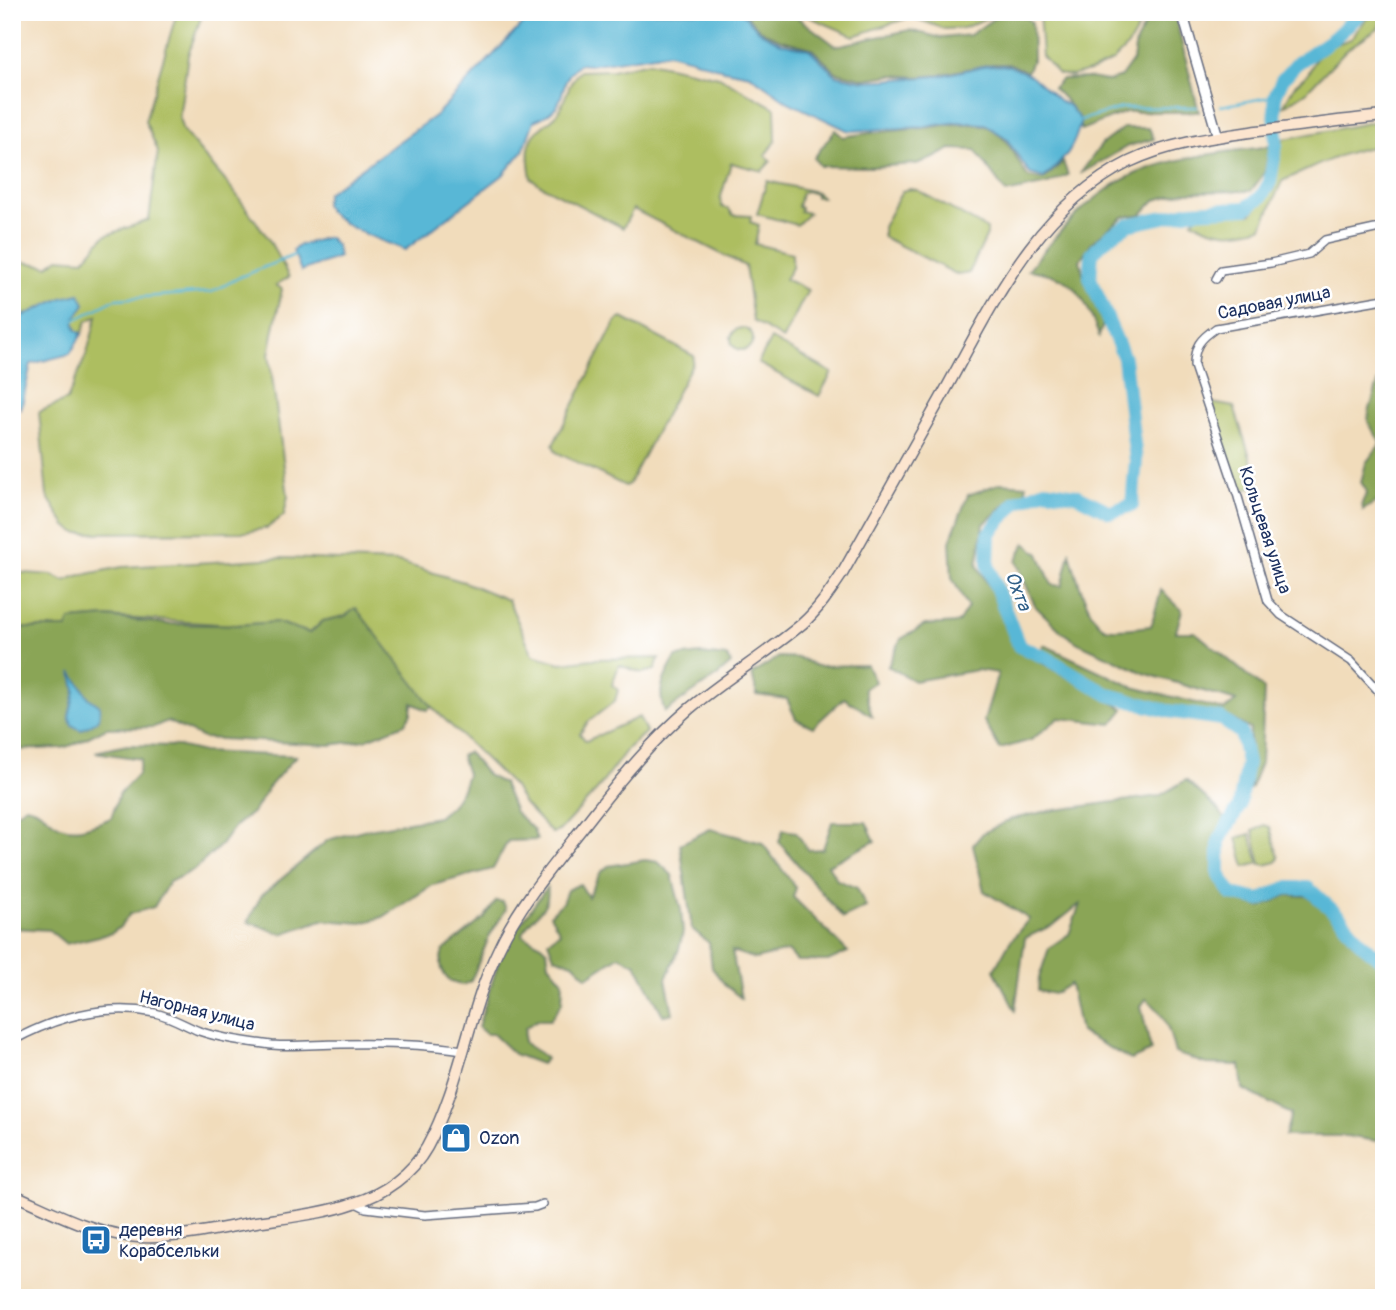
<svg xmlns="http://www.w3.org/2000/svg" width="1396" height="1310" viewBox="0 0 1396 1310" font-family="Pangolin,sans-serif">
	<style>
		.green { fill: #adbe61; stroke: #647660; stroke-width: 2 }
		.forest { fill: #8aa557; stroke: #526a5a; stroke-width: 2 }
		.water { fill: #58b7d6; stroke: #3a739a; stroke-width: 2 }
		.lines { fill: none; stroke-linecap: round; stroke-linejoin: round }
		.stream { stroke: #58b7d6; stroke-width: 2.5 }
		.river { stroke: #58b7d6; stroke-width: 14 }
		.minor-casing { stroke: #666c7f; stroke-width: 10 }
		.tertiary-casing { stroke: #666c7f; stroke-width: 12 }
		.secondary-casing { stroke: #666c7f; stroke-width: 13 }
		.minor { stroke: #fff; stroke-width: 7 }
		.tertiary { stroke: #fff; stroke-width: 9 }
		.secondary { stroke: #fce5cf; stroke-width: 10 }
		.labels { text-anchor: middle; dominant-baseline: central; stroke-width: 5; stroke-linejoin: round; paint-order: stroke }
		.street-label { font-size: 18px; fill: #1b2f5e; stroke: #fff }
		.poi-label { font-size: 18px; fill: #1b2f5e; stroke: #fff; text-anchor: start }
		.water-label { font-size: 19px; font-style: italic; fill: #305f88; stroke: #fff }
	</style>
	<rect width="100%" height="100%" fill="#fff"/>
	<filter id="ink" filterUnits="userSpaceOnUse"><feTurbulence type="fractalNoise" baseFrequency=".0143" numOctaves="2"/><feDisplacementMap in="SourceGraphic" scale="14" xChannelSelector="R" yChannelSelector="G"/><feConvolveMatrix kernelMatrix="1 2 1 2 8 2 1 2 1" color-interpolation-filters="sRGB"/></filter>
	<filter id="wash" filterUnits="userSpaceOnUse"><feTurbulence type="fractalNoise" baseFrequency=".00686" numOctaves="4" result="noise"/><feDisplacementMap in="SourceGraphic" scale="28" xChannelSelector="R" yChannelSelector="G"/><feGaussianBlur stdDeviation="1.57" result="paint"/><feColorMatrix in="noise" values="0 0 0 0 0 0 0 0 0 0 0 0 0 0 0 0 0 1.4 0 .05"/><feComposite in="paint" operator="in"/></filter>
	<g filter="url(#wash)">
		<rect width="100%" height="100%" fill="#f1dcbb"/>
		<g class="green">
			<path d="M177 12H203L188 55 179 118 183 131 233 190 268 238 289 277 276 285 282 289 269 354 288 496 284 515 267 528 246 532 77 533 66 526 47 496 39 412 67 400 87 353 97 316 87 321 82 334 76 329 74 320 85 304 62 298 12 321V287L19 275 12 269V260L48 266 59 258 84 260 104 236 149 220 158 151 145 121Z"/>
			<path d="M798 12H1000L964 28 945 29 911 17 854 36Z"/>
			<path d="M1039 12H1148L1128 46 1113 61 1093 70 1071 76 1058 74 1042 56Z"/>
			<path d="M1384 13V18L1378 28 1346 50 1306 92 1283 107 1295 85 1308 74 1316 58 1333 45 1351 39 1366 19Z"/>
			<path d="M649 62 719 77 775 108 776 141 765 155 771 161 762 171 731 163 720 200 722 207 729 209 733 215 751 216 750 222 759 225 755 244 792 253V268L785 279 808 290 783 339 753 321 745 266 633 209 623 228 540 185 531 178C528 157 524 141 543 126 549 122 556 117 559 111 567 97 568 82 580 71L612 70Z"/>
			<path d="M1384 120V146C1349 147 1314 168 1282 181L1262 227C1233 235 1219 235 1192 221L1199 214H1251L1274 189 1283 139Z"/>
			<path d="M767 181 816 192 822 197H816V194L806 191 801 193 798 207 801 208 800 211 809 213 797 225 757 214Z"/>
			<path d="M909 189 917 190 987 229V235L969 273 958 275 883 237V227L902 191Z"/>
			<path d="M622 318 694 356 693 362 629 484 625 486 556 452 553 445 616 321Z"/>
			<circle cx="742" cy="339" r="11"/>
			<path d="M771 339 832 373 819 396 758 363Z"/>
			<path d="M1212 403 1234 407 1259 485 1239 492Z"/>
			<path d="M282 558 398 562 464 582 508 600 533 655 561 663 593 659 659 658 655 670 642 673 619 665 612 685 618 690 615 701 588 722 580 734 586 741 639 717 646 732 628 748 597 790 559 831 552 833 524 804 514 787 432 707 345 616 323 621 310 633 276 622 236 625 106 617 71 620 67 628H12V572L52 575 64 581 77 576 122 567Z"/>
			<path d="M1264 825 1270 827 1279 858 1277 862 1265 865 1261 864 1253 831Z"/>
			<path d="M1250 834 1259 863 1245 867 1237 838Z"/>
		</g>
		<g class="forest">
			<path d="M743 12H795L797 17 836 46 909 30 942 38 970 35 997 16 1021 12 1032 23 1033 58 1027 72 1011 64H992L939 75 918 77 892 75 865 79 836 72 811 48 781 40 761 31Z"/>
			<path d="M1152 12H1174L1199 112H1126L1081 130C1077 112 1067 101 1053 88L1062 79 1089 78 1109 81 1121 77 1133 60 1136 42Z"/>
			<path d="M951 124C961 125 976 122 986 126 1007 133 1016 160 1028 177L1043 180 1063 162 1068 175 1048 184 1006 193 975 150 951 149 934 158 916 164 871 167 820 166 814 158 835 130 843 137C879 130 915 131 951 124Z"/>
			<path d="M1123 128H1149L1154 139 1128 146 1080 174 1102 144Z"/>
			<path d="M1270 146 1265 172 1251 191 1185 192 1155 200 1142 214 1123 217 1092 242 1080 260 1085 282 1093 293 1104 321 1099 336C1083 294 1075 275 1028 270 1052 240 1076 211 1108 189 1153 157 1217 154 1270 146Z"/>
			<path d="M1384 364V497L1363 510 1362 503 1367 492 1361 482 1366 463 1381 443 1368 422 1369 412Z"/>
			<path d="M1001 483 1027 485 1025 493 1013 497 984 524 977 565 997 600 1014 647 1124 709 1112 724 1059 718 1031 740 1000 749 984 721 998 673 977 670 914 681 888 666 901 639 925 625 958 623 968 607 952 578 950 541 968 495Z"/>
			<path d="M1025 543 1039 554 1052 585 1062 586 1070 553C1075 571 1088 621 1106 628 1115 631 1141 627 1151 626L1161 590 1182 610 1176 632H1195L1264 689 1261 763 1250 790V729L1221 713 1179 708 1110 691 1042 651 1044 645 1133 687 1224 710 1236 701 1144 673 1078 643 1062 632 1035 606 1016 561Z"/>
			<path d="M356 608 432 707 427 710 412 703 411 714 405 724 365 740 330 745 203 738 167 721 154 727 106 728 75 744 62 748 12 750V628H67L70 620 106 617 167 624 236 625 276 622 310 633 323 621 345 616Z"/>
			<path d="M700 654 728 657 731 664 717 676 665 712C656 689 664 678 676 657Z"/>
			<path d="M779 657 800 658 816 666 867 665 875 682 864 689 872 716 844 698 813 727 796 719 787 699 757 695 752 674Z"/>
			<path d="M127 745 178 746 203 752 296 756 268 788 254 811 235 826 221 845 194 870 169 882 154 907 130 914 120 927 112 933 66 944 49 930 12 928V815L26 806C40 809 44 815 55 823 73 835 94 825 111 818L119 794 138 774 141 759 95 752Z"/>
			<path d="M468 752 488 776 503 783 515 812 533 829 537 840 508 841 493 869 433 885 383 917 362 923 322 920 282 934 248 922 261 896 328 840 363 830 438 817 452 805 462 789 467 774 461 756Z"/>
			<path d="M1186 780 1219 810 1225 819C1211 846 1209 869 1225 896L1260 907 1288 895 1307 896 1337 920 1353 943 1384 962V1142L1346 1136H1285L1291 1114 1243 1089 1240 1065 1206 1064 1175 1053C1169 1031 1166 1013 1146 999L1141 1006 1151 1051 1131 1060 1080 1032 1070 984 1054 994 1038 991 1039 978 1049 948 1069 934 1080 904 1055 924 1025 938 1015 1010 994 970 1009 943 1029 919 984 891 973 845 983 833 1012 819 1048 811 1159 796Z"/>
			<path d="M832 822H866L875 841 828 865 837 880 857 888 866 907 843 918 779 842 783 830 796 832 808 850 823 849Z"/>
			<path d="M710 829 762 843 796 888 793 897 848 952 828 961H797L788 951 755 959 732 951 741 998 726 986 712 968 709 943 692 929 680 844Z"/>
			<path d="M645 860 658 862 672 875 681 910 683 932 679 949 666 979 673 1013 663 1015 636 964 619 956 587 977 573 963 554 957 548 941 560 932 550 915 562 903 567 890 580 884 588 897 600 873 608 866Z"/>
			<path d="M547 887C552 911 528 916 522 935L542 945 547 950 549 964 563 981 562 1003 550 1020H537L525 1028 524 1042C531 1050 541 1051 546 1059L541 1064 514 1054 493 1034H486L478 1027 503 948Z"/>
			<path d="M496 901 503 902 506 909 489 937 471 981 463 985C445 984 437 968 443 951L484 918Z"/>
		</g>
		<g class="water">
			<path d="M534 12H543L558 19 560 12H741L760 32 781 43 809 49 836 75 864 81 884 80 940 76 988 65 1010 66 1032 76 1060 101 1069 106 1081 120C1074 149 1066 158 1044 178L1030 174 1006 138 985 124 958 122 922 127 849 131 788 102 750 75 724 70 692 59 668 53 589 65 579 64C552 86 575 105 534 121L523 151 503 175 405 250C388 243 329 223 325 204 325 201 326 197 327 193L436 115Z"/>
			<path d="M328 237 336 245 339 257 301 271 293 250 300 245Z"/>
			<path d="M80 294 85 304 74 320 76 329 82 334 70 354 31 364 21 409 12 396V321L62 298Z"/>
			<path d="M72 672 89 698 100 706C102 720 93 724 81 730L72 725 69 716 75 691Z"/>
		</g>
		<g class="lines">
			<g class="stream">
				<path d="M1221 106 1275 96"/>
				<path d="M1081 120 1122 108 1197 107"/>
				<path d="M73 321 116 299 212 292 240 277 297 254"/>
			</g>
			<path class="river" d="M1362 12 1334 38 1296 64 1282 80 1275 96 1276 145 1270 182 1261 197 1246 208 1191 211 1128 225 1110 236 1092 253 1090 278 1124 358 1136 461 1132 505 1110 512 1076 495 1045 490 1016 502 989 534 988 566 1019 646 1047 658 1109 695 1168 711 1221 719 1241 733 1247 763 1239 807 1219 841V874L1231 894 1260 900 1286 888H1308L1341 918 1361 943 1381 959 1384 958"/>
		</g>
	</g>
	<g filter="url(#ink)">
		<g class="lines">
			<g class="minor-casing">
				<g id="minor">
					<path d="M1216 279 1221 270 1271 263 1309 254 1325 240 1384 227"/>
					<path d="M1384 299 1216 328C1200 339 1194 346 1194 366L1238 497 1268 601 1281 615 1351 661 1384 697"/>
					<path d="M12 1041C56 1017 105 1003 155 1013 172 1017 184 1025 199 1031 222 1039 249 1042 272 1045 295 1047 319 1044 341 1044 382 1043 423 1044 463 1050"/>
					<path d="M356 1203 366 1208 425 1215 535 1207 543 1204"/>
				</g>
			</g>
			<g class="tertiary-casing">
				<path id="tertiary" d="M1182 12 1218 137"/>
			</g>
			<g class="secondary-casing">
				<path id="secondary" d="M12 1194C50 1210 87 1231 128 1236 171 1241 215 1229 256 1222 289 1217 323 1214 354 1203 384 1194 412 1174 427 1147 461 1085 468 1011 499 948 522 899 561 856 594 813 623 776 653 740 689 709 725 679 766 654 802 624 818 610 830 592 842 574 875 516 908 457 941 398 990 310 1034 209 1129 162 1168 143 1215 137 1257 131 1300 126 1342 120 1384 116"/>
			</g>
			<use href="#minor" class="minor"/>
			<use href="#tertiary" class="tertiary"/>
			<use href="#secondary" class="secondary"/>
		</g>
	</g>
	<defs>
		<g id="shop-square" transform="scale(1.575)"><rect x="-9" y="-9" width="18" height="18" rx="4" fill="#1f6fb2" stroke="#fff"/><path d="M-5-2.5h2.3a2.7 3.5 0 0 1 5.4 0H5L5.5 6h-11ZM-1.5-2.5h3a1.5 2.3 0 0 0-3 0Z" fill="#fff"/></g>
		<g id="bus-square" transform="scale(1.575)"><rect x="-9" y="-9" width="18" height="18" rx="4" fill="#1f6fb2" stroke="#fff"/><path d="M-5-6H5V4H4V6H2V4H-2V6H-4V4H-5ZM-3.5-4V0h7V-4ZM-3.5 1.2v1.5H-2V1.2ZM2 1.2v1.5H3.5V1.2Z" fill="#fff"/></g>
	</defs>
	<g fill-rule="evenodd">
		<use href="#shop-square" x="456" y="1138"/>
		<use href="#bus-square" x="96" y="1240"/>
	</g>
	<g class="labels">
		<g class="street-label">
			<text transform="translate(1274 303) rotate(-11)">Садовая улица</text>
			<text transform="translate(1265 530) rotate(72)">Кольцевая улица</text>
			<text transform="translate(197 1011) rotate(14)">Нагорная улица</text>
		</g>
		<g class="poi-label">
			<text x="479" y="1138">Ozon</text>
			<text x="119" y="1230">деревня<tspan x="119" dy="21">Корабсельки</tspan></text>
		</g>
		<g class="water-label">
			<text transform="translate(1018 591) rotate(69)">Охта</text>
		</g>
	</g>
	<rect width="1396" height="1310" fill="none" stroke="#fff" stroke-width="42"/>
</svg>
